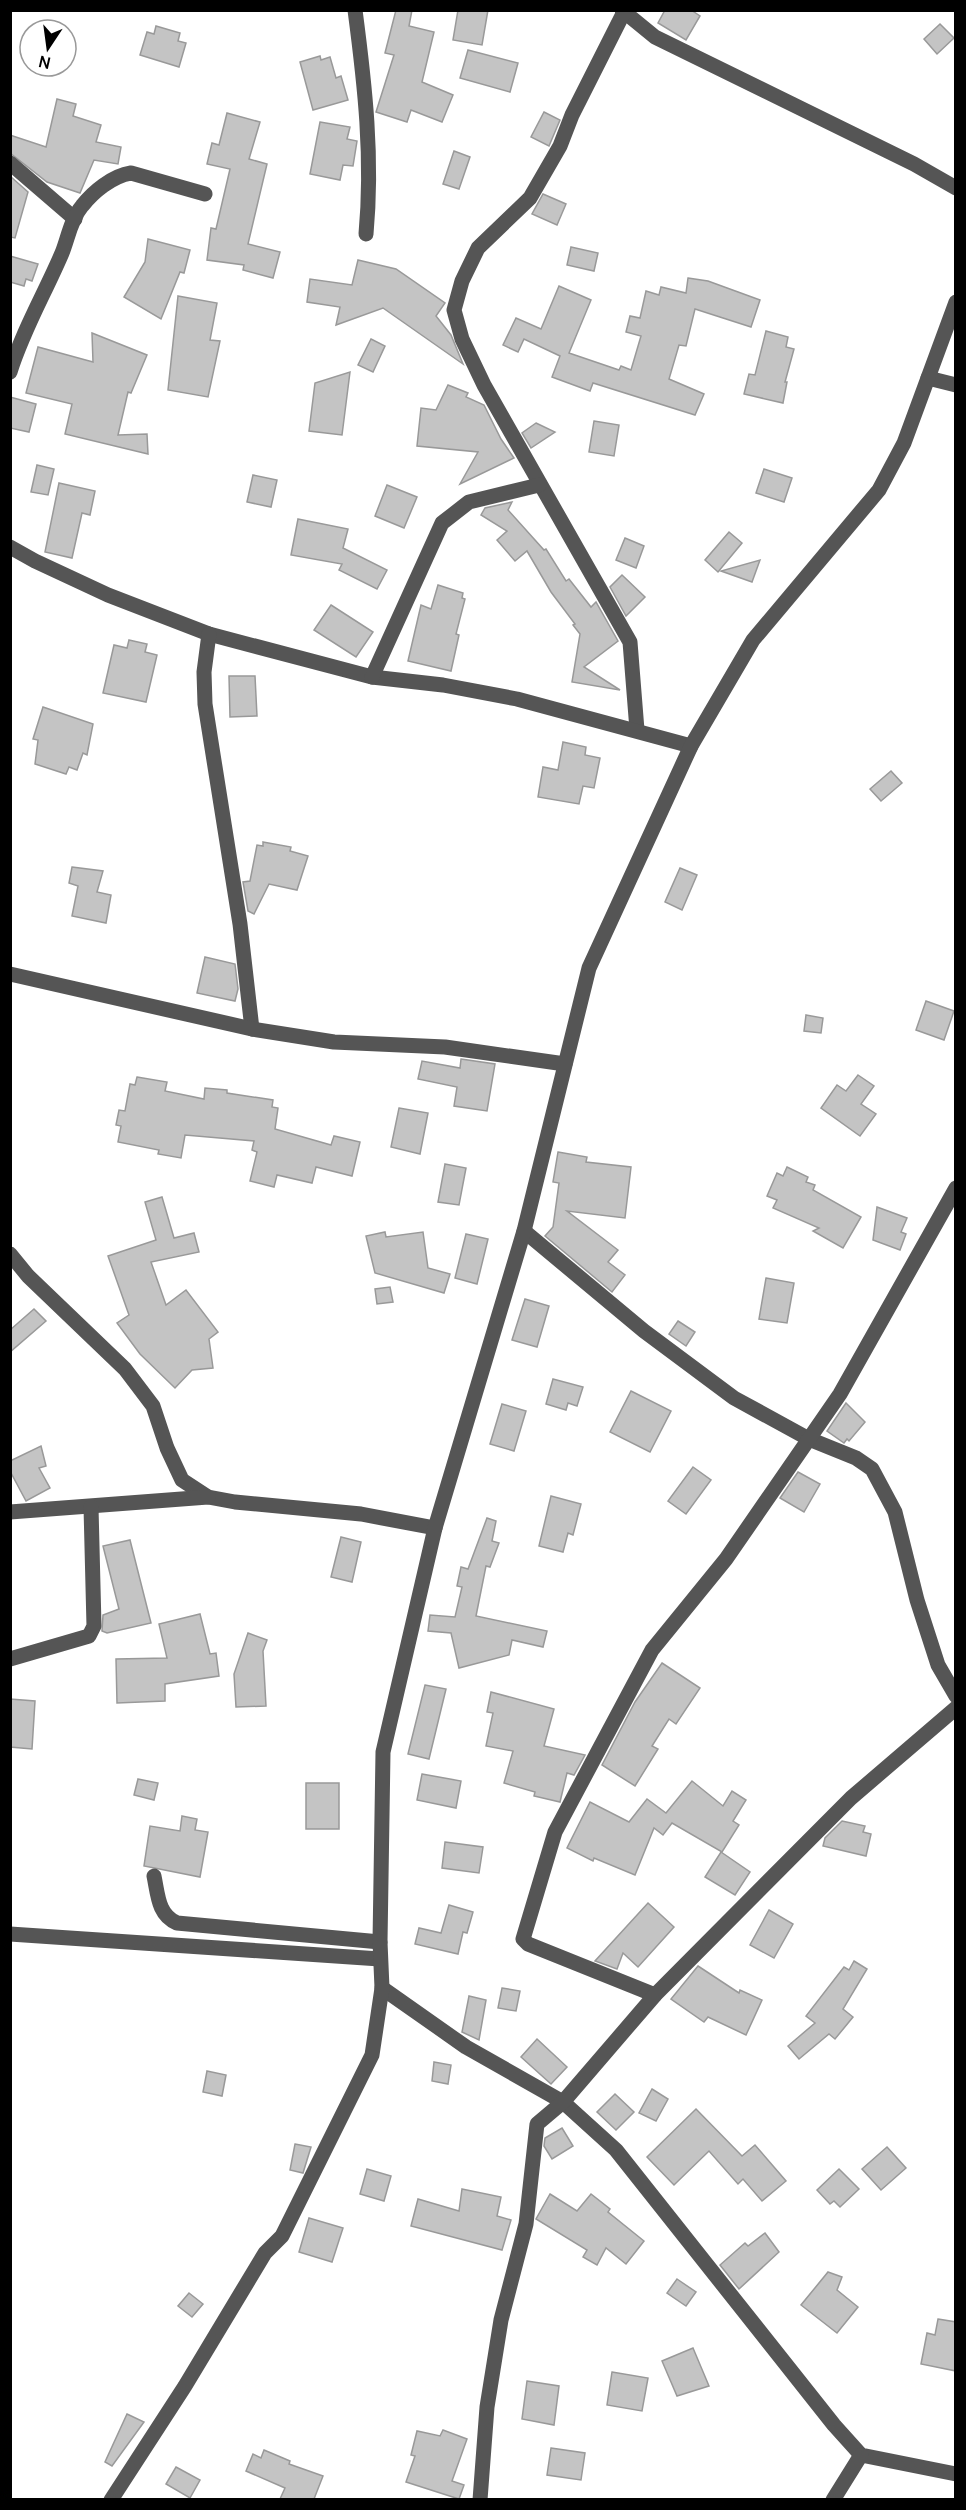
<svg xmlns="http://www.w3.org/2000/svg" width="966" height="2510" viewBox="0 0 966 2510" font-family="Manrope,sans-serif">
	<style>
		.building { fill: #c4c4c4; stroke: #999; stroke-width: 1.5 }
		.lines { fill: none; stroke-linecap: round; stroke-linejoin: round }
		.minor { stroke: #555; stroke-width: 15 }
	</style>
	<rect width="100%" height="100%" fill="#fff"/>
	<g class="building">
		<path d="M396 10H412L409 26 434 32 422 82 453 95 442 122 411 110 407 122 376 112 394 55 385 53Z"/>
		<path d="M458 10H488L482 45 453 40Z"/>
		<path d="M665 10H691L700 16 686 40 658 23Z"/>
		<path d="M940 24 954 38 937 54 924 39Z"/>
		<path d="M156 26 180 33 178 41 186 43 179 67 140 55 147 32 154 34Z"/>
		<path d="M468 50 518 63 510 92 460 78Z"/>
		<path d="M320 56 321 60 330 57 336 78 341 76 348 100 313 110 300 62Z"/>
		<path d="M57 99 76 104 73 116 101 125 96 142 121 147 118 164 94 160 80 193 47 182 10 153V135L46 147Z"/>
		<path d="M544 112 560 120 549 146 531 137Z"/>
		<path d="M227 113 260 122 249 159 267 164 248 244 280 252 273 278 243 270 244 265 207 260 211 228 216 229 230 169 207 164 212 143 219 145Z"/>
		<path d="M320 122 350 127 347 139 357 141 353 166 343 165 340 180 310 174Z"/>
		<path d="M454 151 470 157 459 189 443 184Z"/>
		<path d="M10 176 28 192 15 238 10 237Z"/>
		<path d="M543 194 566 204 557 225 532 214Z"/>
		<path d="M148 239 190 250 184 273 180 272 161 319 124 297 145 262Z"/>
		<path d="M571 247 598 253 594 271 567 265Z"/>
		<path d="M10 256 38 264 32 281 26 279 24 286 10 282Z"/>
		<path d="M358 260 396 269 445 303 436 316 451 335 463 364 383 308 336 325 340 307 307 302 310 279 352 285Z"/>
		<path d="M688 278 708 281 760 300 751 327 695 309 686 346 679 345 669 379 704 394 695 415 593 383 590 391 552 377 560 356 524 339 518 352 503 345 516 318 541 329 559 286 591 300 569 353 619 370 621 366 631 370 641 336 626 332 630 316 640 318 646 291 659 295 661 287 686 293Z"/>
		<path d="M178 296 217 303 210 340 220 341 208 397 168 390Z"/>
		<path d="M766 331 788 337 786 347 794 349 785 382H787L783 403 744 394 749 374 755 375Z"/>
		<path d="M92 333 147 355 131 393 128 392 118 435 147 434 148 454 65 434 72 404 26 393 38 347 93 362Z"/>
		<path d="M371 339 385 346 373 372 358 365Z"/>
		<path d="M350 372 342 435 309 431 315 383Z"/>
		<path d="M448 385 468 393 466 397 484 405 501 439 514 458 460 484 478 452 417 446 421 408 436 410Z"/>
		<path d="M10 397 36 404 29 432 10 428Z"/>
		<path d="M594 421 619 425 614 456 589 452Z"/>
		<path d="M536 423 555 432 531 448 522 433Z"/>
		<path d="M37 465 54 469 48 495 31 492Z"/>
		<path d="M764 469 792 478 784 502 756 493Z"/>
		<path d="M253 475 277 480 271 507 247 502Z"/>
		<path d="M59 483 95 491 90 515 82 513 72 558 45 552Z"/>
		<path d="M387 485 417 497 404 528 375 516Z"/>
		<path d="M512 502 508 510 544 550 546 549 566 581 569 579 591 607 596 602 618 641 584 667 620 690 572 682 580 634 573 625 575 624 551 592 527 551 515 561 497 540 507 531 481 515 485 508Z"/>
		<path d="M298 519 348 529 343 548 387 570 377 589 339 570 342 564 291 555Z"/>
		<path d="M729 532 742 543 718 572 705 560Z"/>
		<path d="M625 538 644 546 636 568 616 560Z"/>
		<path d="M760 560 752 582 721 571Z"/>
		<path d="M622 575 645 597 626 616 610 587Z"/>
		<path d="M438 585 463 593 462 598 465 599 456 634 459 635 451 671 408 661 421 605 431 609Z"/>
		<path d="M331 605 373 632 356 657 314 630Z"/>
		<path d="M129 640 147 644 145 652 157 655 146 702 103 693 114 645 127 648Z"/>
		<path d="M229 676H255L257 716 230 717Z"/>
		<path d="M43 707 93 724 87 755 83 753 77 770 69 767 66 774 35 764 38 740 33 739Z"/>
		<path d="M563 742 586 747 585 755 600 758 594 788 583 786 579 804 538 797 543 767 558 770Z"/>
		<path d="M891 771 902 783 881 801 870 789Z"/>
		<path d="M263 842 291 847 290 851 308 856 297 890 269 884 254 914 248 911 243 882 250 881 257 845 263 846Z"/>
		<path d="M72 867 103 871 97 892 111 895 106 923 72 916 78 886 69 883Z"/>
		<path d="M680 868 697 875 682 910 665 902Z"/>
		<path d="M205 957 235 964 238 989 235 1001 197 993Z"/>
		<path d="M926 1001 954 1011 944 1040 916 1030Z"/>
		<path d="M806 1015 823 1018 821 1033 804 1031Z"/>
		<path d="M461 1059 495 1064 487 1111 454 1106 457 1087 418 1079 422 1061 460 1068Z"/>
		<path d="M858 1075 874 1086 861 1104 876 1114 860 1136 821 1108 837 1085 846 1091Z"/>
		<path d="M137 1077 167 1082 165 1091 204 1099 205 1088 227 1090V1093L273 1100 272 1107 278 1108 275 1129 331 1145 334 1136 360 1142 352 1176 316 1167 312 1183 277 1175 274 1187 250 1181 257 1152 252 1150 254 1141 185 1135 181 1158 158 1154 159 1150 118 1142 121 1126 116 1125 119 1110 125 1111 130 1084 135 1085Z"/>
		<path d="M399 1108 428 1113 420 1154 391 1147Z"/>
		<path d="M558 1152 587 1157 586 1162 631 1167 625 1218 567 1211 618 1250 608 1262 625 1275 612 1292 545 1236 553 1227 559 1183 553 1182Z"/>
		<path d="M445 1164 466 1168 459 1205 438 1202Z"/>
		<path d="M787 1167 808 1177 806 1182 815 1185 813 1190 861 1217 843 1248 813 1231 819 1228 773 1208 777 1200 767 1196 777 1173 783 1176Z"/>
		<path d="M162 1197 174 1238 194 1233 199 1252 151 1262 166 1305 186 1290 218 1332 209 1339 213 1368 192 1370 175 1388 140 1354 117 1323 129 1315 108 1256 156 1240 145 1202Z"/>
		<path d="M877 1207 907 1218 901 1232 906 1234 900 1250 873 1240Z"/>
		<path d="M385 1232 386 1237 423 1232 428 1268 450 1274 444 1293 375 1273 366 1236Z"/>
		<path d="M466 1234 488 1239 477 1284 455 1278Z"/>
		<path d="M766 1278 794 1283 787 1323 759 1319Z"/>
		<path d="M390 1287 393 1302 377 1304 375 1289Z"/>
		<path d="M525 1299 549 1306 537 1347 512 1340Z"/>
		<path d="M34 1309 46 1321 10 1352V1330Z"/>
		<path d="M678 1321 695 1332 686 1346 669 1334Z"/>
		<path d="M553 1379 583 1387 577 1406 568 1403 566 1410 546 1404Z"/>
		<path d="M631 1391 671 1411 650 1452 610 1432Z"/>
		<path d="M846 1403 865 1422 849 1441 847 1439 844 1443 827 1431Z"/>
		<path d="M502 1404 526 1411 514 1451 490 1444Z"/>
		<path d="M41 1446 46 1466 39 1468 50 1488 26 1501 10 1471V1461Z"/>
		<path d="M693 1467 711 1480 686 1514 668 1501Z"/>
		<path d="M798 1472 820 1484 804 1512 780 1498Z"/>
		<path d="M551 1496 581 1504 573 1535 568 1533 563 1552 539 1546Z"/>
		<path d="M487 1518 496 1521 492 1541 499 1543 490 1567 486 1566 476 1616 547 1631 543 1647 512 1640 509 1655 459 1668 451 1633 428 1631 430 1615 455 1617 462 1587 457 1586 461 1567 468 1569Z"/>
		<path d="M341 1537 361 1542 352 1582 331 1577Z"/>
		<path d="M130 1540 151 1623 107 1633 102 1631 103 1615 119 1609 103 1546Z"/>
		<path d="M200 1614 210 1654 216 1653 219 1676 165 1684V1701L117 1703 116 1659 167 1658 159 1624Z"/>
		<path d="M248 1633 267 1640 263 1651 266 1706 236 1707 234 1674Z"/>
		<path d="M662 1663 700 1688 676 1724 669 1719 652 1746 658 1749 635 1786 602 1765 635 1702Z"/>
		<path d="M425 1685 446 1689 429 1759 408 1754Z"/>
		<path d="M491 1692 554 1709 544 1746 585 1755 574 1775 567 1773 560 1802 534 1796 535 1792 504 1783 513 1751 486 1746 493 1713 487 1712Z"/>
		<path d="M10 1699 35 1701 32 1749 10 1747Z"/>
		<path d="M422 1774 461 1781 456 1808 417 1800Z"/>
		<path d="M138 1779 158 1783 154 1800 134 1795Z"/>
		<path d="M692 1781 723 1806 732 1791 746 1800 733 1821 739 1825 722 1852 672 1823 663 1835 654 1828 635 1875 594 1858 593 1861 567 1848 590 1802 629 1822 647 1799 666 1813Z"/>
		<rect x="306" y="1783" width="33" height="46"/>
		<path d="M182 1816 197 1819 195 1830 208 1832 200 1877 144 1866 150 1826 180 1831Z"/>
		<path d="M842 1821 865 1826 863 1832 871 1834 866 1856 823 1846 825 1838Z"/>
		<path d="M445 1842 483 1847 479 1873 442 1868Z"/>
		<path d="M721 1852 750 1872 735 1895 705 1877Z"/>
		<path d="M648 1903 674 1927 638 1967 623 1953 617 1969 595 1961Z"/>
		<path d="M449 1905 473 1912 467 1933 463 1932 458 1954 415 1944 419 1928 441 1933Z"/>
		<path d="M769 1910 793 1924 774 1958 750 1945Z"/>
		<path d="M854 1961 867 1969 843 2009 853 2017 835 2039 829 2034 799 2059 788 2046 815 2023 806 2016 844 1967 849 1970Z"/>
		<path d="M698 1966 739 1993 740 1990 762 2000 746 2035 708 2017 704 2022 671 1999Z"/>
		<path d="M502 1988 520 1991 516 2011 498 2008Z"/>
		<path d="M469 1996 486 2000 479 2040 462 2032Z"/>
		<path d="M537 2039 567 2067 551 2084 521 2057Z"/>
		<path d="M434 2062 451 2065 448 2084 432 2081Z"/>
		<path d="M207 2071 226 2075 222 2096 203 2092Z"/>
		<path d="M652 2089 668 2099 656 2121 639 2113Z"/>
		<path d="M615 2094 634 2112 616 2130 597 2112Z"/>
		<path d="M696 2109 742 2156 755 2145 786 2181 762 2201 743 2179 738 2184 709 2151 674 2185 647 2157Z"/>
		<path d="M562 2128 573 2146 552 2159 544 2146 545 2138Z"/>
		<path d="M295 2144 311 2147 303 2173 290 2170Z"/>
		<path d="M887 2147 906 2168 881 2190 862 2169Z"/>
		<path d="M367 2169 391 2176 384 2201 360 2194Z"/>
		<path d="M839 2169 859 2189 840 2207 834 2201 830 2204 817 2190Z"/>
		<path d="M462 2189 501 2197 497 2216 511 2220 502 2250 411 2226 418 2199 459 2211Z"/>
		<path d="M550 2194 577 2211 591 2194 610 2209 608 2212 644 2241 626 2264 606 2248 597 2265 583 2257 587 2250 536 2219Z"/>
		<path d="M309 2218 343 2228 332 2262 299 2252Z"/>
		<path d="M765 2233 779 2252 739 2289 720 2265 745 2243 748 2246Z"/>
		<path d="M828 2272 842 2277 837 2290 858 2307 837 2333 801 2305Z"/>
		<path d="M677 2279 696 2292 686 2306 667 2293Z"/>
		<path d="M189 2293 203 2304 192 2317 178 2306Z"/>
		<path d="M938 2319 956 2322V2371L921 2364 927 2333 935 2335Z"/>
		<path d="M693 2348 709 2386 677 2396 662 2361Z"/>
		<path d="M612 2372 648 2378 642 2411 607 2405Z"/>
		<path d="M527 2381 559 2386 554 2425 522 2419Z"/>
		<path d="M127 2414 144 2422 112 2466 105 2462Z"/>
		<path d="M443 2430 467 2439 452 2481 464 2485 459 2499 406 2482 415 2456 411 2455 417 2431 440 2436Z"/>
		<path d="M551 2448 585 2453 581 2480 547 2475Z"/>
		<path d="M264 2450 290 2461 289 2464 323 2476 314 2499H280L285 2488 246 2471 253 2454 261 2458Z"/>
		<path d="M176 2467 200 2480 190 2498 166 2484Z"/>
	</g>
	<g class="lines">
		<g class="minor">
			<path d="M355 10C365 86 373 158 366 234"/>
			<path d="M622 10 655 37 914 164 956 188"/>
			<path d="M624 12 572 115 560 146 530 198 478 248 462 281 454 310 462 339 484 385 630 642 637 730"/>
			<path d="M10 163 75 219"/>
			<path d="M10 372C23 330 45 293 62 253 68 238 71 219 82 206 93 192 112 176 131 173L205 194"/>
			<path d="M928 378 956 385"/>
			<path d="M10 547 35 561 108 595 209 634 372 677 443 685 517 699 691 746"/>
			<path d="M209 634 204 672 205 704 240 924 252 1029"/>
			<path d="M372 677 442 523 469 502 539 485"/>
			<path d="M10 974 252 1029 334 1042 445 1047 565 1064"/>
			<path d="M524 1231 644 1331 734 1398 809 1439 856 1458 872 1469 895 1512 917 1600 938 1665 956 1696"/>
			<path d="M10 1254 28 1276 125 1369 153 1406 167 1448 182 1480 208 1497 235 1502 361 1514 435 1528"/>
			<path d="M10 1512 208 1497"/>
			<path d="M10 1659 89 1636 94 1626 91 1507"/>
			<path d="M154 1876C158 1895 158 1915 177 1923L380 1942"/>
			<path d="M10 1934 380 1959"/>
			<path d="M382 1988 466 2047 563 2102 616 2150 834 2425 861 2455 956 2474"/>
			<path d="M655 1995 528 1944 523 1939 555 1832 652 1650 726 1559 840 1394 956 1188"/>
			<path d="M111 2500 185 2386 265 2253 282 2236 372 2055 382 1988 380 1942 383 1752 435 1528 524 1231 589 968 691 746 753 640 879 490 904 443 956 302"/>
			<path d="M480 2500 487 2407 501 2320 526 2224 537 2124 563 2102 655 1995 851 1798 956 1708"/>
			<path d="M833 2500 861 2455"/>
		</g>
	</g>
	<rect width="966" height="2510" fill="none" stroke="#000000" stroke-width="24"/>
	<g transform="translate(48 48) rotate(193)"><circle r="28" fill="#ffffff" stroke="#999999" stroke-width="1.5"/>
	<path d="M0-4.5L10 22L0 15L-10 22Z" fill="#000000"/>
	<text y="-9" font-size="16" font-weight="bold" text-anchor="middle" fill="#000000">N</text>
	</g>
</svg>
